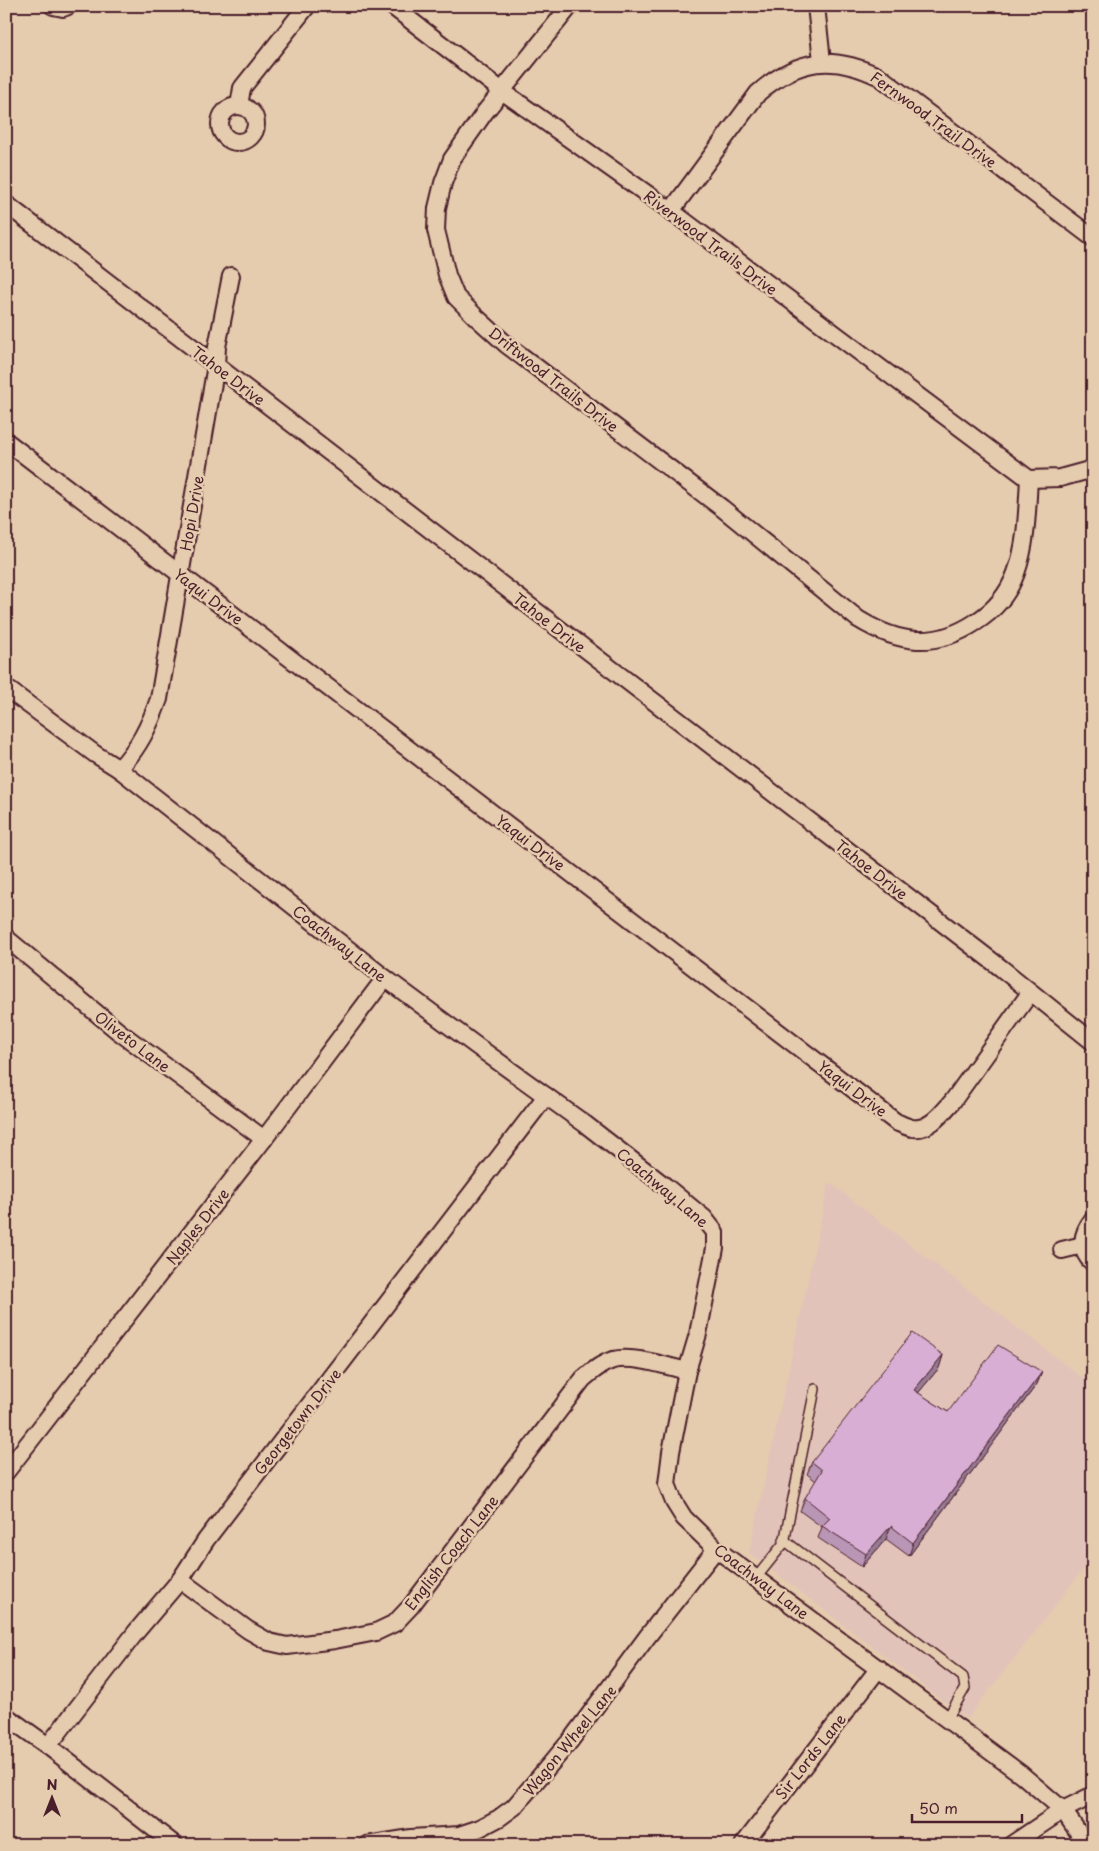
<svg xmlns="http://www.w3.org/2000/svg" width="1099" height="1851" viewBox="0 0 1099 1851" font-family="'Playpen Sans',sans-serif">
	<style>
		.built { fill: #e2c3b9 }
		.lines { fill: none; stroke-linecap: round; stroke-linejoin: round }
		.service-casing { stroke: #4a1f2b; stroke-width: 12 }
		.minor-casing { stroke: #4a1f2b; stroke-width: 20 }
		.service { stroke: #e6ccae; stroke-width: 9 }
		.minor { stroke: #e6ccae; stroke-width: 16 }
		.wall { fill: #ba96b6; stroke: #4a1f2b }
		.shaded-wall { fill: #977a94; stroke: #4a1f2b }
		.building { fill: #d8aed4; stroke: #4a1f2b }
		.labels { text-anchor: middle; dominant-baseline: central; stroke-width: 5; stroke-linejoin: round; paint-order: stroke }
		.street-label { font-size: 15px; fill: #4a1f2b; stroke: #e6ccae }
	</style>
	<rect width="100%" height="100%" fill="#e6ccae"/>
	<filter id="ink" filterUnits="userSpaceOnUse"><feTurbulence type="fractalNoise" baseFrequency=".02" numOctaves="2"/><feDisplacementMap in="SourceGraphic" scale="10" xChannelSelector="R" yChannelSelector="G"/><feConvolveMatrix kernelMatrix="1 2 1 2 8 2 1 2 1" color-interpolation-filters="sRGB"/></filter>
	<g filter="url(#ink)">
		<path class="built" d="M829 1182 1093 1386V1557L967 1719 749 1553Z"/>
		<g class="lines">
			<g class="service-casing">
				<g id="service">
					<path d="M784 1540 963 1677 965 1688 947 1719"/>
					<path d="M756 1578 784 1543 815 1389"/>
				</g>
			</g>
			<g class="minor-casing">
				<g id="minor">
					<path d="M53 6 63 8 68 6"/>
					<path d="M392 6 502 91 671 211 1029 479"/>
					<path d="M570 6 485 112 452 159 443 183 437 208 436 230 447 275 456 297 476 317 507 345 722 508 858 619C899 644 935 649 976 622 995 610 1008 595 1016 573 1027 543 1027 510 1029 479"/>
					<path d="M816 6 822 61"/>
					<circle cx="238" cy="124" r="18"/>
					<path d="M239 106 242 88 307 6"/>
					<path d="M6 204 1001 968 1093 1042"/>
					<path d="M671 211 758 93C798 58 833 54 880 77L1093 238"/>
					<path d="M6 441 896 1122C901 1124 907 1127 912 1128 929 1131 942 1113 952 1102L1030 993"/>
					<path d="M1029 479 1060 478 1093 469"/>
					<path d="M6 688 95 754 119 769 385 978 478 1047 585 1124 665 1186 704 1218 715 1232V1248L698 1334 687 1371 671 1452 667 1484 674 1502 684 1518 716 1549 1021 1774 1063 1810 1087 1845"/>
					<path d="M119 769C139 747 149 727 159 699L216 365 217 347 231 276"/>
					<path d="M6 938 118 1031 264 1139"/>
					<path d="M1093 1219C1082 1233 1078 1250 1093 1263"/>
					<path d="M1062 1250 1083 1245"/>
					<path d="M6 1472 264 1139 385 978"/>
					<path d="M180 1580 248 1630 269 1642 287 1646 335 1640 376 1632 395 1623 411 1606 583 1379C592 1371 602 1363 613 1360 634 1355 666 1366 687 1371"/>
					<path d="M6 1716 48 1746 175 1845"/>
					<path d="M48 1746 136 1632 180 1580 206 1540 546 1096"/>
					<path d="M367 1845 411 1838 459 1835 480 1828 499 1818 514 1807 570 1741 647 1637 716 1549"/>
					<path d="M743 1845 879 1668"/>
					<path d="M1011 1845 1063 1810 1093 1795"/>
				</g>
			</g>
			<use href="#service" class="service"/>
			<use href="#minor" class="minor"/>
		</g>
		<path class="wall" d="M943 1355 939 1368 918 1393 948 1412 1042 1372 1037 1384 909 1556 886 1539 862 1567 818 1538 822 1527 800 1511 805 1498 816 1481 807 1474 812 1462Z"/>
		<g class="shaded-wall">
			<path d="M943 1355 939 1368 910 1403 914 1390Z"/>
			<path d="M1042 1372 1037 1384 909 1556 913 1543Z"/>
			<path d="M891 1526 886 1539 862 1567 866 1554Z"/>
		</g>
		<path class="building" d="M912 1333 943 1355 914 1390 948 1412 998 1345 1042 1372 913 1543 891 1526 866 1554 822 1526 830 1518 805 1498 822 1470 812 1462Z"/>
	</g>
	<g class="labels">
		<g class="street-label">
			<text transform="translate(934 119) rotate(36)">Fernwood Trail Drive</text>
			<text transform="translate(711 242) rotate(37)">Riverwood Trails Drive</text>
			<text transform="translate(229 375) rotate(37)">Tahoe Drive</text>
			<text transform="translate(554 379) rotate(38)">Driftwood Trails Drive</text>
			<text transform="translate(191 513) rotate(-80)">Hopi Drive</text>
			<text transform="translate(209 596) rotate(37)">Yaqui Drive</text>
			<text transform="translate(550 622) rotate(38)">Tahoe Drive</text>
			<text transform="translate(531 842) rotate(37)">Yaqui Drive</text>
			<text transform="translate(872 869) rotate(38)">Tahoe Drive</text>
			<text transform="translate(340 943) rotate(38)">Coachway Lane</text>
			<text transform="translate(133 1041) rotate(37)">Oliveto Lane</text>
			<text transform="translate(853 1088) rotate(37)">Yaqui Drive</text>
			<text transform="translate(663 1187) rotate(40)">Coachway Lane</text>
			<text transform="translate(197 1226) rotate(-52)">Naples Drive</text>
			<text transform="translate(297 1421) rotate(-52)">Georgetown Drive</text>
			<text transform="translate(451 1552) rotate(-52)">English Coach Lane</text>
			<text transform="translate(762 1581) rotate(37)">Coachway Lane</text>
			<text transform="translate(569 1740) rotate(-51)">Wagon Wheel Lane</text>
			<text transform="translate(810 1756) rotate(-52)">Sir Lords Lane</text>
		</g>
	</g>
	<rect width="1099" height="1851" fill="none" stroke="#e6ccae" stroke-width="25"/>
	<rect x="12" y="12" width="1074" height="1826" fill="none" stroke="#4a1f2b" stroke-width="2" filter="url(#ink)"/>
	<g transform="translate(52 1798)" stroke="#e6ccae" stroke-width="4" paint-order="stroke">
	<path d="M0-4L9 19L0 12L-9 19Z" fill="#4a1f2b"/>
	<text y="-8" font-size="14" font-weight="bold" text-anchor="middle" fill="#4a1f2b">N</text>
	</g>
	<path d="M912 1814v8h110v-8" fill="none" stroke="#4a1f2b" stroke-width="2.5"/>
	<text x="919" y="1814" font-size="15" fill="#4a1f2b" stroke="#e6ccae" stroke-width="4" paint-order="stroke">50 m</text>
</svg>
